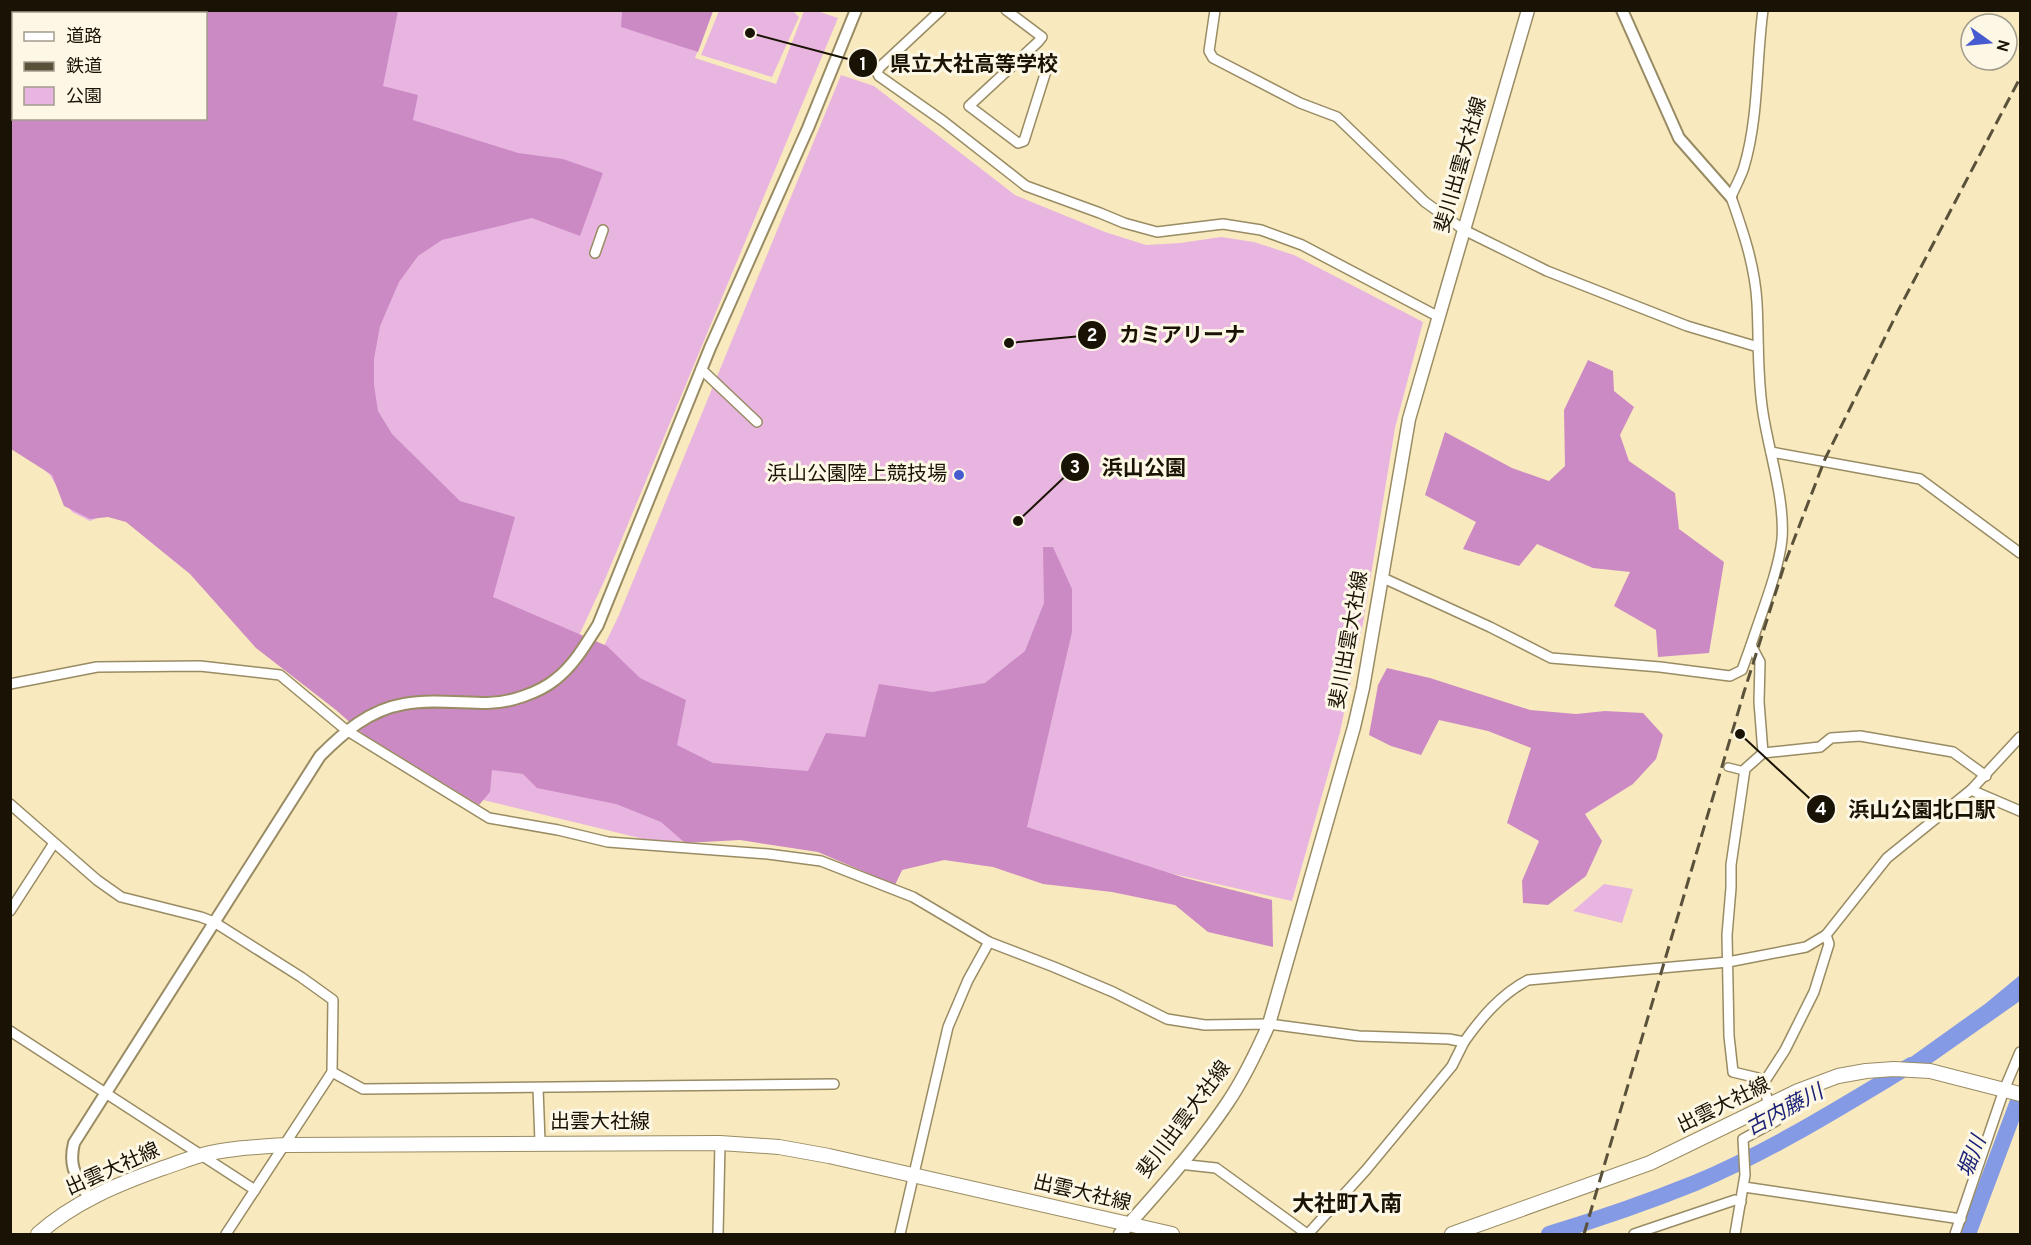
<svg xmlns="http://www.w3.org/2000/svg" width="2031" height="1245" viewBox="0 0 2031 1245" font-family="Overpass,'Noto Sans JP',sans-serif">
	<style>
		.green { fill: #e8b5e1; fill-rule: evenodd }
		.forest { fill: #cc8ac4; fill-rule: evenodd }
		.water { fill: #859ae4 }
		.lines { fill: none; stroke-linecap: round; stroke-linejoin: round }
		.river { stroke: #859ae4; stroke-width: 16 }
		.pedestrian-casing { stroke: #998b63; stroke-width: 10 }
		.minor-casing { stroke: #998b63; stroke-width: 12 }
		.tertiary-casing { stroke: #998b63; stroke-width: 14 }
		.secondary-casing { stroke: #998b63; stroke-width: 15 }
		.primary-casing { stroke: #998b63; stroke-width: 16 }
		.pedestrian { stroke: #fff; stroke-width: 7 }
		.minor { stroke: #fff; stroke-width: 9 }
		.tertiary { stroke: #fff; stroke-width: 10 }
		.secondary { stroke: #fff; stroke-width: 12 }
		.primary { stroke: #fff; stroke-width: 14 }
		.rail { stroke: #5a513b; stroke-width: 3; stroke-dasharray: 12 6; stroke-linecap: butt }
		.poi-dot { fill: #465bcf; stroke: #fdf7e6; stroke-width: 2 }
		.labels { text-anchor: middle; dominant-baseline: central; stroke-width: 6; stroke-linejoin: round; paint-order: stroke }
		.street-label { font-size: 20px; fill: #191305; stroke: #fdf7e6 }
		.poi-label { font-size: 20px; fill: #191305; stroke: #fdf7e6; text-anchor: end }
		.water-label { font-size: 21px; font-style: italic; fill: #1b2377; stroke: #fdf7e6 }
		.quarter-label { font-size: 22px; font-weight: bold; fill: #191305; stroke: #fdf7e6 }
		.leader { fill: none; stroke: #191305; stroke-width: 2 }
		.callout-dot { fill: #191305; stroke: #fdf7e6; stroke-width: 2 }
		.mark-label { font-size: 18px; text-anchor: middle; font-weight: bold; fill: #fff }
		.callout-label { font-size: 21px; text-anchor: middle; font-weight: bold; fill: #191305; stroke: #fdf7e6; stroke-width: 6; stroke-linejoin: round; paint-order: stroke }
	</style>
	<rect width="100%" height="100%" fill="#f8e9be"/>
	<g class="green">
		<path d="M11 11H713L695 58 776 84 804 11H817L838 18 606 577 577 640 205 585 115 511 90 521 72 512 50 475 12 440ZM14 14H206V118H14Z"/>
		<path d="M719 11H793L799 17 772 77 701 55Z"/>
		<path d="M841 75 874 86 1015 195 1105 232 1146 245 1180 243 1221 237 1254 242 1294 255 1423 322 1395 428 1363 623 1340 732 1292 901 1112 860 922 839 898 877 821 846 744 834 660 843 471 797 400 714 603 648 619 615Z"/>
		<path d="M1604 884 1633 889 1622 923 1573 911Z"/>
	</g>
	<g class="forest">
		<path d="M10 11H398L383 86 418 95 413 120 518 153 563 159 603 173 580 236 532 218 442 240 418 256 399 282 380 326 374 359V385L378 411 392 434 460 501 515 517 493 597 607 646 640 678 686 700 677 745 713 763 808 771 826 733 865 737 879 684 932 692 985 683 1025 651 1044 603 1043 547H1053L1072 589V632L1027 827 1185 878 1272 900 1273 947 1208 932 1175 905 1112 892 1043 884 993 867 944 860 902 870 895 885 818 852 740 840 685 843 661 822 616 804 537 788 523 774 492 770 490 792 479 805 363 734 336 710 256 648 190 574 126 522 108 517 90 519 64 506 52 475 11 449ZM14 14H206V118H14Z"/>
		<path d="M622 11 713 10V11L698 52 621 27Z"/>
		<path d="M1588 360 1613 371 1614 391 1634 407 1620 435 1629 461 1675 493 1679 529 1724 562 1709 653 1658 657 1656 630 1614 606 1630 572 1593 568 1537 544 1519 566 1463 549 1476 522 1425 495 1445 432 1512 468 1549 481 1565 466 1564 410Z"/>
		<path d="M1387 668 1430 678 1530 710 1576 714 1605 711 1643 713 1663 735 1656 759 1633 784 1585 814 1602 841 1586 876 1548 905 1523 903 1522 881 1539 841 1507 823 1531 748 1488 731 1439 720 1421 755 1391 746 1369 735 1378 685Z"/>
	</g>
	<path class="water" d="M2020 975V1001L1926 1067 1901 1064 1985 1004Z"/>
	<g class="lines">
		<g class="river">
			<path d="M1549 1234C1599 1219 1648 1202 1695 1183 1771 1151 1841 1107 1911 1065"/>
			<path d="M1968 1234 2020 1096"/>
		</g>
		<g class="pedestrian-casing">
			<path id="pedestrian" d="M1728 767 1744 771"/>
		</g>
		<g class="minor-casing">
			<g id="minor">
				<path d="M941 10 880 67 877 72 879 76 943 121 1026 186 1100 213 1124 223 1157 232 1223 224 1261 230 1302 245 1439 317"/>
				<path d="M1006 10 1042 37 1038 42 969 106 1018 143 1024 141 1046 71 1028 52"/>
				<path d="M1215 10 1209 51 1213 58 1300 103 1337 117 1425 202 1464 230 1547 271 1687 326 1758 347"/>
				<path d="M1763 10C1756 62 1759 117 1744 167 1741 177 1735 187 1731 197 1743 231 1755 266 1757 303 1759 340 1757 376 1763 413 1769 452 1785 500 1782 539 1779 570 1761 614 1751 645L1760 662 1759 702 1763 753 1745 769 1731 865V888L1727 935 1729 1036 1733 1072 1758 1078 1763 1084"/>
				<path d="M595 253 603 230"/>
				<path d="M701 369 757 422"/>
				<path d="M1771 452 1920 479 2020 553"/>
				<path d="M1381 577 1490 627 1551 658 1660 667 1730 676 1742 670 1751 645"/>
				<path d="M10 684 97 667 200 666 280 675 346 730 489 818 558 830 608 842 768 854 821 861 913 897 989 942 1054 967 1113 992 1167 1019 1205 1025 1269 1024 1359 1036 1449 1039 1464 1042C1481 1018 1501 994 1528 980L1728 962 1806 947 1826 935 1887 858 1971 790 2020 737"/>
				<path d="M1763 753 1820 747 1831 738 1860 736 1953 752 1986 776"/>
				<path d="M1971 790 2020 811"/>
				<path d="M10 804 97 880 121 897 201 917 214 922 301 977 333 1000 332 1072 363 1089 834 1084"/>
				<path d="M10 911 54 843"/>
				<path d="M10 1031 255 1190"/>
				<path d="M538 1088 540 1142"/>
				<path d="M1179 1164 1216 1168 1307 1234"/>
				<path d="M1744 1187 1961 1219"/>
				<path d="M226 1234 332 1072"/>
				<path d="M718 1234 720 1143"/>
				<path d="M900 1234 948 1027 968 980 989 942"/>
				<path d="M1308 1234 1366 1170 1452 1066 1464 1042"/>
				<path d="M1634 1234 1735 1200 1741 1202"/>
				<path d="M1735 1234 1745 1175 1743 1139 1776 1121 1769 1105 1763 1084 1785 1050 1814 992 1829 944 1826 935"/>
				<path d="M1955 1234 2004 1090 2020 1052"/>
			</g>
		</g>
		<g class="tertiary-casing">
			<g id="tertiary">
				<path d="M1622 10 1679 138 1731 197"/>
				<path d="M89 1198C77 1177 68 1168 74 1143L320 756C344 732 369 710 404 704 431 699 460 703 487 703 509 703 539 693 556 679 574 665 586 644 598 625L710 348 808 128 856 10"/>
			</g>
		</g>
		<g class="secondary-casing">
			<path id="secondary" d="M1120 1234C1156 1194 1198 1147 1228 1102 1245 1077 1257 1051 1269 1024L1354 727 1363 688 1409 419 1528 10"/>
		</g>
		<g class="primary-casing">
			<g id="primary">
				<path d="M38 1234C74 1202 118 1184 163 1168 176 1164 189 1158 202 1155 229 1148 257 1147 285 1145L720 1143 779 1147 829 1156 1172 1234"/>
				<path d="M1452 1234 1650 1163 1798 1091 1838 1076 1866 1071 1894 1069 1930 1071 2020 1094"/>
			</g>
		</g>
		<use href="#pedestrian" class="pedestrian"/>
		<use href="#minor" class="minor"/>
		<use href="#tertiary" class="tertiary"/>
		<use href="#secondary" class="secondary"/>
		<use href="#primary" class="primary"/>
		<path class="rail" d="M1584 1234 1744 692 1785 563 1825 459 1899 309 2020 78"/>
	</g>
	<circle class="poi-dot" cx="959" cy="475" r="6"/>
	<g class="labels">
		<g class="street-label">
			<text transform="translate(1462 165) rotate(-74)">斐川出雲大社線</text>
			<text transform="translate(1350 640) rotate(-80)">斐川出雲大社線</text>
			<text transform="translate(1724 1106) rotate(-26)">出雲大社線</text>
			<text transform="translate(1185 1120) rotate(-53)">斐川出雲大社線</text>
			<text x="600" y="1123">出雲大社線</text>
			<text transform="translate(113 1170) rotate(-24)">出雲大社線</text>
			<text transform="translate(1082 1194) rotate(13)">出雲大社線</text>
		</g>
		<g class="poi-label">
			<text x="947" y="475">浜山公園陸上競技場</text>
		</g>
		<g class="water-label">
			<text transform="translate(1785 1111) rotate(-28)">古内藤川</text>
			<text transform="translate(1973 1157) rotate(-69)">堀川</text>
		</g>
		<g class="quarter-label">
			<text x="1347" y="1205">大社町入南</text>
		</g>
	</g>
	<path class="leader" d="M750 33L863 63M1009 343L1092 335M1018 521L1075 467M1740 734L1821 809"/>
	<g class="callout-dot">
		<circle cx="750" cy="33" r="6"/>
		<circle cx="1009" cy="343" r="6"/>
		<circle cx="1018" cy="521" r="6"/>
		<circle cx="1740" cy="734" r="6"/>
		<circle cx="863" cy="63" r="15"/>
		<circle cx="1092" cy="335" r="15"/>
		<circle cx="1075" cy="467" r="15"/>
		<circle cx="1821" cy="809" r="15"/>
	</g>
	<g class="mark-label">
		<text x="863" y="70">1</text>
		<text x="1092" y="341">2</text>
		<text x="1075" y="473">3</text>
		<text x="1821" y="815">4</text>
	</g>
	<g class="callout-label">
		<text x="974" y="71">県立大社高等学校</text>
		<text x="1182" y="342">カミアリーナ</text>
		<text x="1144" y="475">浜山公園</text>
		<text x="1922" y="817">浜山公園北口駅</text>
	</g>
	<rect width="2031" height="1245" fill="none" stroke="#191305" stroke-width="24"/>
	<rect x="12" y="12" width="195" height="108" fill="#fdf7e6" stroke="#a29c8c" stroke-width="1.5"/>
	<rect x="24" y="32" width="30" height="9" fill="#ffffff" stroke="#a29c8c" stroke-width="1.5"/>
	<text x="66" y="42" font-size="18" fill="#191305">道路</text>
	<rect x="24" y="62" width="30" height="9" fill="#5a513b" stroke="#a29c8c" stroke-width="1.5"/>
	<text x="66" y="72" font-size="18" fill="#191305">鉄道</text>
	<rect x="24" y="87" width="30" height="18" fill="#e8b5e1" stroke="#a29c8c" stroke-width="1.5"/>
	<text x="66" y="102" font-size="18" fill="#191305">公園</text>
	<g transform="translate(1989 42) rotate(105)"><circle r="28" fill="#fdf7e6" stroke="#a29c8c" stroke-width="1.5"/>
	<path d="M0-4.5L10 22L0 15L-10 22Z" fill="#465bcf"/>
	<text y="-9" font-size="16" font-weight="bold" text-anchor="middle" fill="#191305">N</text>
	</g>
</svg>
